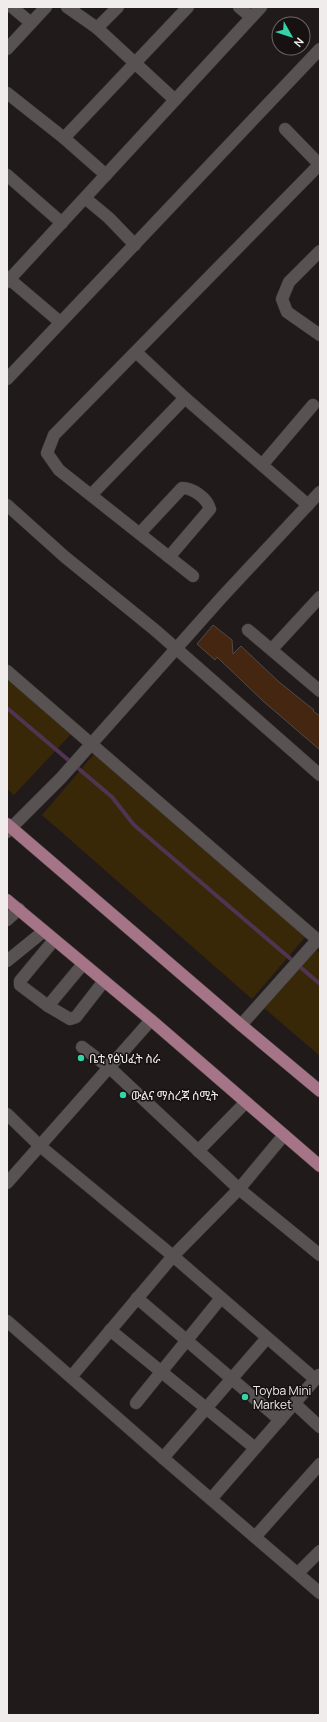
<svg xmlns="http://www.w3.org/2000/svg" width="327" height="1722" viewBox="0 0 327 1722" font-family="Manrope,'Noto Sans Ethiopic',sans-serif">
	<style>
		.green { fill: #382807 }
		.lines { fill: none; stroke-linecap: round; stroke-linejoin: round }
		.stream { stroke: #4f3551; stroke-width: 4 }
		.building { fill: #452611; stroke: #504b48 }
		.minor-casing { stroke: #3c3939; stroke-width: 13 }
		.major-casing { stroke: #3c3939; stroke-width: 13 }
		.minor { stroke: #585252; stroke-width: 12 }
		.major { stroke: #a57487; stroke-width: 12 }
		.poi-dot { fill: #35d4a7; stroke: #171211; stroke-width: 1.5 }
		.labels { text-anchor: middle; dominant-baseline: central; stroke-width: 3; stroke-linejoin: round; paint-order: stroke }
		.poi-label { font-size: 12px; fill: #f0ecec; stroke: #171211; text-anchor: start }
	</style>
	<rect width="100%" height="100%" fill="#201b1a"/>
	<g class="green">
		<path d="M7 680 72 733 14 795 7 789Z"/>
		<path d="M95 753 306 936 252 999 42 815Z"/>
		<path d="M315 949 320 953V1056L263 1007Z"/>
	</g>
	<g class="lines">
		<path class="stream" d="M7 708 112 797 134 825 320 984"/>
	</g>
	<path class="building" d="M213 625 232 640 233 654 241 646 279 682 314 710 313 711 320 716V750L263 701 217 657 215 660 197 644Z"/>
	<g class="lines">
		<g class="minor-casing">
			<g id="minor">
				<path d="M12 7 31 23"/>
				<path d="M67 7 97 28 118 7"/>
				<path d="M239 7 251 17"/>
				<path d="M97 28 175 100"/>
				<path d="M7 49 46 7"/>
				<path d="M7 93 64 138 106 175"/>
				<path d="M285 129 320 165"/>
				<path d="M64 138 188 7"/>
				<path d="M7 175 62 223"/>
				<path d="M85 198 109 218 135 245"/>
				<path d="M320 251 289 282 282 299 287 312 320 335"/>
				<path d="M7 277 60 322"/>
				<path d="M7 282 261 7"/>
				<path d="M136 352 185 398 308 505"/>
				<path d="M7 379 320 49"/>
				<path d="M262 465 313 405"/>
				<path d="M91 495 185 398"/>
				<path d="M7 505 65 557 155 630 320 775"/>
				<path d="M140 533 182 488C193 488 207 498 210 509L169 557"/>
				<path d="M193 576 59 470 47 453 54 435 320 164"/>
				<path d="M248 630 320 691"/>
				<path d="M272 649 320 597"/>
				<path d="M7 671 320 942"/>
				<path d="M7 832 61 778 222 597 320 492"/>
				<path d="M7 920 19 909"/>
				<path d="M54 940 20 981V985L48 1006 70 1019 76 1017 104 981"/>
				<path d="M7 961 44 931"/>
				<path d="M48 1006 83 964"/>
				<path d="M241 1025 317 940"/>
				<path d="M82 1047 110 1068 239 1189 320 1255"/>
				<path d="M7 1114 40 1146 173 1256 315 1379"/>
				<path d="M198 1151 246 1102"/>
				<path d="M7 1183 151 1020"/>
				<path d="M137 1298 280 1420"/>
				<path d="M7 1321 163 1458 320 1593"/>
				<path d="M110 1330 255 1448"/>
				<path d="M71 1377 173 1256 239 1189 284 1135"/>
				<path d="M136 1403 221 1298"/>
				<path d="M294 1403 320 1427"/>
				<path d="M163 1458 267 1338"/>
				<path d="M211 1499 319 1375"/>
				<path d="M255 1537 320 1464"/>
				<path d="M298 1573 320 1551"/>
			</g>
		</g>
		<g class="major-casing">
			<g id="major">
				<path d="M7 824 241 1025 320 1091"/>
				<path d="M7 900 151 1020 320 1166"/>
			</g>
		</g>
		<use href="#minor" class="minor"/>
		<use href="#major" class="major"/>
	</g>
	<g class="poi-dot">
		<circle cx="81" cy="1058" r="4"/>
		<circle cx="123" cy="1095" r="4"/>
		<circle cx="245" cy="1397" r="4"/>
	</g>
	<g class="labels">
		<g class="poi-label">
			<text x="89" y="1058">ቤቲ የፅህፈት ስራ</text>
			<text x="131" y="1095">ውልና ማስረጃ ሰሚት</text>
			<text x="253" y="1390">Toyba Mini<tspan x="253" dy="14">Market</tspan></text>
		</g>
	</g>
	<rect width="327" height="1722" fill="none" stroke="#f0ecec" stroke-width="16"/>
	<g transform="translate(291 36) rotate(129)"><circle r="19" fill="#171211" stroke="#6e6969"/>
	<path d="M0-3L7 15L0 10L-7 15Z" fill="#35d4a7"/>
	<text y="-6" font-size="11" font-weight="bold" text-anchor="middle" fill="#f0ecec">N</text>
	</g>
</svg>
